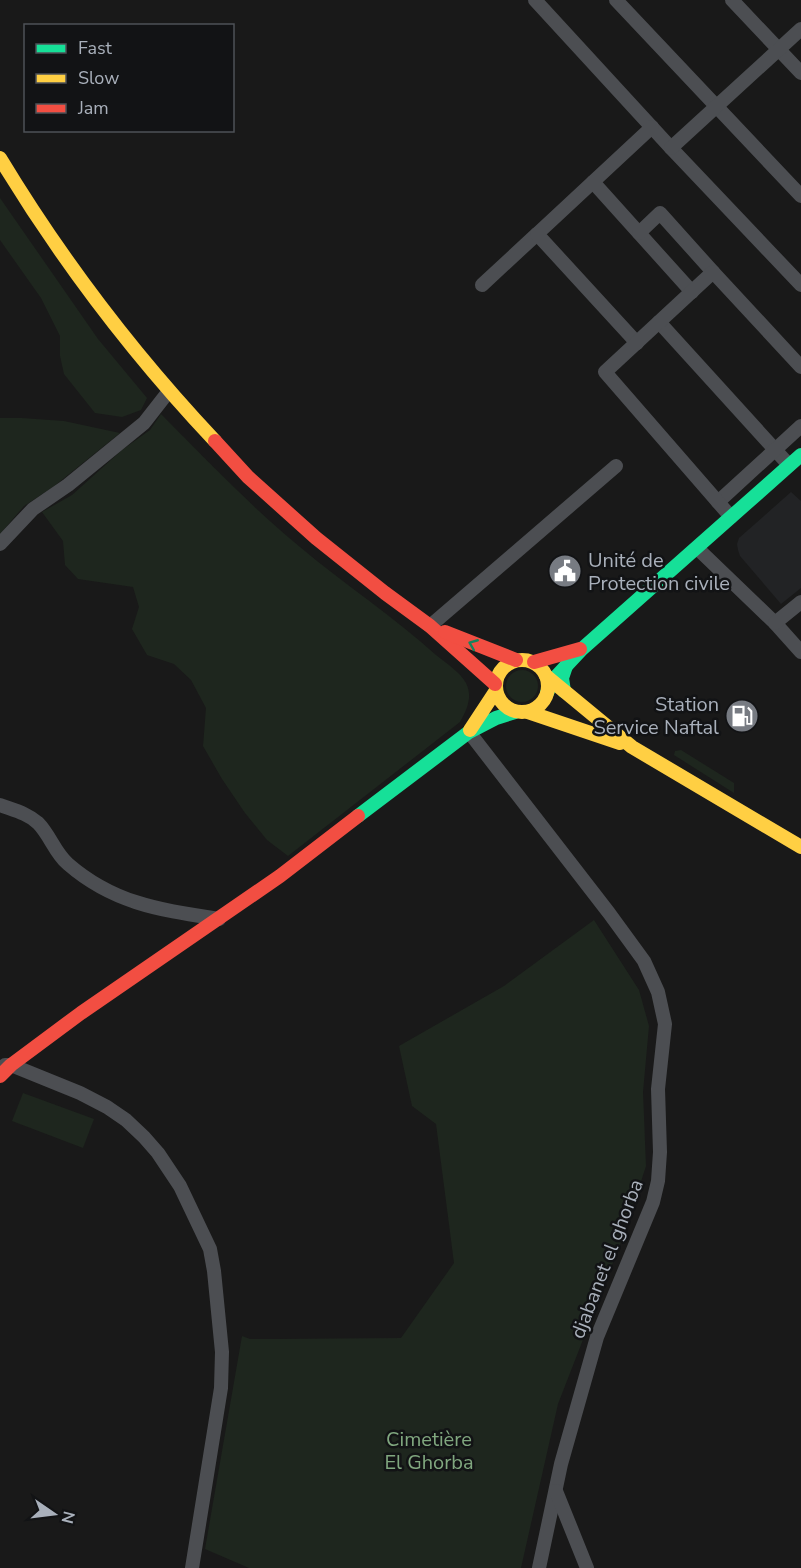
<svg xmlns="http://www.w3.org/2000/svg" width="801" height="1568" viewBox="0 0 801 1568" font-family="'Nunito Sans',sans-serif">
	<style>
		.built { fill: #222325 }
		.green { fill: #1e261e }
		.lines { fill: none; stroke-linecap: round; stroke-linejoin: round }
		.street { stroke: #4c4e52; stroke-width: 14 }
		.fast { stroke: #16e098; stroke-width: 14 }
		.slow { stroke: #ffcf43; stroke-width: 14 }
		.jam { stroke: #f24e42; stroke-width: 14 }
		.oneway { stroke: #14845d }
		.labels { text-anchor: middle; dominant-baseline: central; stroke-width: 5; stroke-linejoin: round; paint-order: stroke }
		.poi-label { font-size: 20px; fill: #a9b0bb; stroke: #121315; text-anchor: start }
		.street-label { font-size: 20px; fill: #a9b0bb; stroke: #121315 }
		.park-label { font-size: 20px; fill: #80a77f; stroke: #121315 }
	</style>
	<rect width="100%" height="100%" fill="#191919"/>
	<path class="built" d="M791 492 801 501V588L781 604 740 556 738 550 737 544 739 538Z"/>
	<g class="green">
		<path d="M0 198 98 339 147 398 141 410 122 417 95 413 64 374 60 356V336L41 298 0 240Z"/>
		<path d="M161 414C206 459 250 506 300 547 344 584 393 616 436 655 446 663 460 672 466 683 473 697 467 709 460 722L288 856 267 840 245 813 222 779 203 746 206 708 191 680 174 664 147 655 132 629 139 607 133 587 78 579 65 565 63 541 42 512 72 495 122 450 150 430Z"/>
		<path d="M0 418H22L64 421 120 433 53 487 24 506 0 534Z"/>
		<circle cx="522" cy="686" r="16"/>
		<path d="M681 750 734 783V793L674 755 675 751Z"/>
		<path d="M594 920 639 990 649 1026 643 1092 646 1166 624 1234 558 1404 521 1568H249L205 1549 242 1336 250 1339H275L401 1338 454 1263 436 1124 412 1106 399 1046 504 986Z"/>
		<path d="M23 1093 94 1119 83 1148 12 1121Z"/>
	</g>
	<g class="lines">
		<g class="street">
			<path d="M535 0 671 148 801 285"/>
			<path d="M616 0 801 196"/>
			<path d="M732 0 801 73"/>
			<path d="M671 148 801 29"/>
			<path d="M593 182 692 292"/>
			<path d="M639 233 660 213 713 272"/>
			<path d="M482 285 537 234"/>
			<path d="M659 322 789 465"/>
			<path d="M637 343 537 234 652 127"/>
			<path d="M718 502 801 426"/>
			<path d="M731 517 605 372 713 272 801 367"/>
			<path d="M0 544 33 509 68 485 144 423 169 391"/>
			<path d="M697 548 775 623 801 652"/>
			<path d="M775 623 801 602"/>
			<path d="M430 626 616 466"/>
			<path d="M469 732 609 913 644 961 658 992 665 1024 658 1089 660 1152 658 1181 653 1202 597 1337 561 1464 539 1568"/>
			<path d="M0 805C13 810 27 813 38 823 50 835 55 853 68 864 114 904 161 910 219 919"/>
			<path d="M5 1065H11L80 1093 107 1107 126 1120 144 1137 158 1153 180 1186 210 1249 214 1271 222 1352 221 1388 192 1568"/>
			<path d="M556 1491 587 1568"/>
		</g>
		<g class="fast">
			<path d="M564 691 562 678 566 666"/>
			<path d="M547 693 552 681 582 649 801 455"/>
			<path d="M358 816 469 732 496 718 515 712"/>
		</g>
		<g class="slow">
			<path d="M0 158C61 259 134 355 215 441"/>
			<circle cx="522" cy="686" r="26"/>
			<path d="M546 676 632 747 801 847"/>
			<path d="M528 712 620 743"/>
			<path d="M470 730 495 692"/>
		</g>
		<g class="jam">
			<path d="M215 441 248 477 316 538 385 593 430 626 495 684"/>
			<path d="M445 632 516 660"/>
			<path d="M534 662 580 649"/>
			<path d="M0 1076 11 1065 81 1013 280 876 358 816"/>
		</g>
	</g>
	<defs><path id="oneway-chevron" d="M-2-3.5L2.5 0L-2 3.5" fill="none" stroke-width="1.6" stroke-linecap="round" stroke-linejoin="round" transform="scale(1.5)"/></defs>
	<use class="oneway" href="#oneway-chevron" transform="translate(473 644) rotate(-158)"/>
	<defs>
		<g id="civic-disc" transform="scale(1.725)"><circle r="9.5" fill="#777b82" stroke="#121315"/><path d="M-.6-6.5H3V-4.5H.6V-3L4-1V1h2V6H-6V1h2V-1L-.6-3ZM-1.2 2.5V6h2.4V2.5Z" fill="#fff"/></g>
		<g id="fuel-disc" transform="scale(1.725)"><circle r="9.5" fill="#777b82" stroke="#121315"/><path d="M-5.5-6h7V0h2V4h1.3V-2.5L3-4.5l.8-.8L6-3V5H2.5V1h-1V6h-7ZM-4.2-4.7v3.2H.2V-4.7Z" fill="#fff"/></g>
	</defs>
	<g fill-rule="evenodd">
		<use href="#civic-disc" x="565" y="571"/>
		<use href="#fuel-disc" x="742" y="716"/>
	</g>
	<g class="labels">
		<g class="poi-label">
			<text x="588" y="560">Unité de<tspan x="588" dy="23">Protection civile</tspan></text>
			<text x="719" y="704" text-anchor="end">Station<tspan x="719" dy="23">Service Naftal</tspan></text>
		</g>
		<g class="street-label">
			<text transform="translate(607 1259) rotate(-69)">djabanet el ghorba</text>
		</g>
		<g class="park-label">
			<text x="429" y="1439">Cimetière<tspan x="429" dy="23">El Ghorba</tspan></text>
		</g>
	</g>
	<rect x="24" y="24" width="210" height="108" fill="#121315" stroke="#4e5257" stroke-width="1.5"/>
	<rect x="36" y="44" width="30" height="9" fill="#16e098" stroke="#4e5257" stroke-width="1.5"/>
	<text x="78" y="54" font-size="18" fill="#a9b0bb">Fast</text>
	<rect x="36" y="74" width="30" height="9" fill="#ffcf43" stroke="#4e5257" stroke-width="1.5"/>
	<text x="78" y="84" font-size="18" fill="#a9b0bb">Slow</text>
	<rect x="36" y="104" width="30" height="9" fill="#f24e42" stroke="#4e5257" stroke-width="1.5"/>
	<text x="78" y="114" font-size="18" fill="#a9b0bb">Jam</text>
	<g transform="translate(54 1514) rotate(104)" stroke="#121315" stroke-width="4.5" paint-order="stroke">
	<path d="M0-4.5L10 22L0 15L-10 22Z" fill="#a9b0bb"/>
	<text y="-9" font-size="16" font-weight="bold" text-anchor="middle" fill="#a9b0bb">N</text>
	</g>
</svg>
